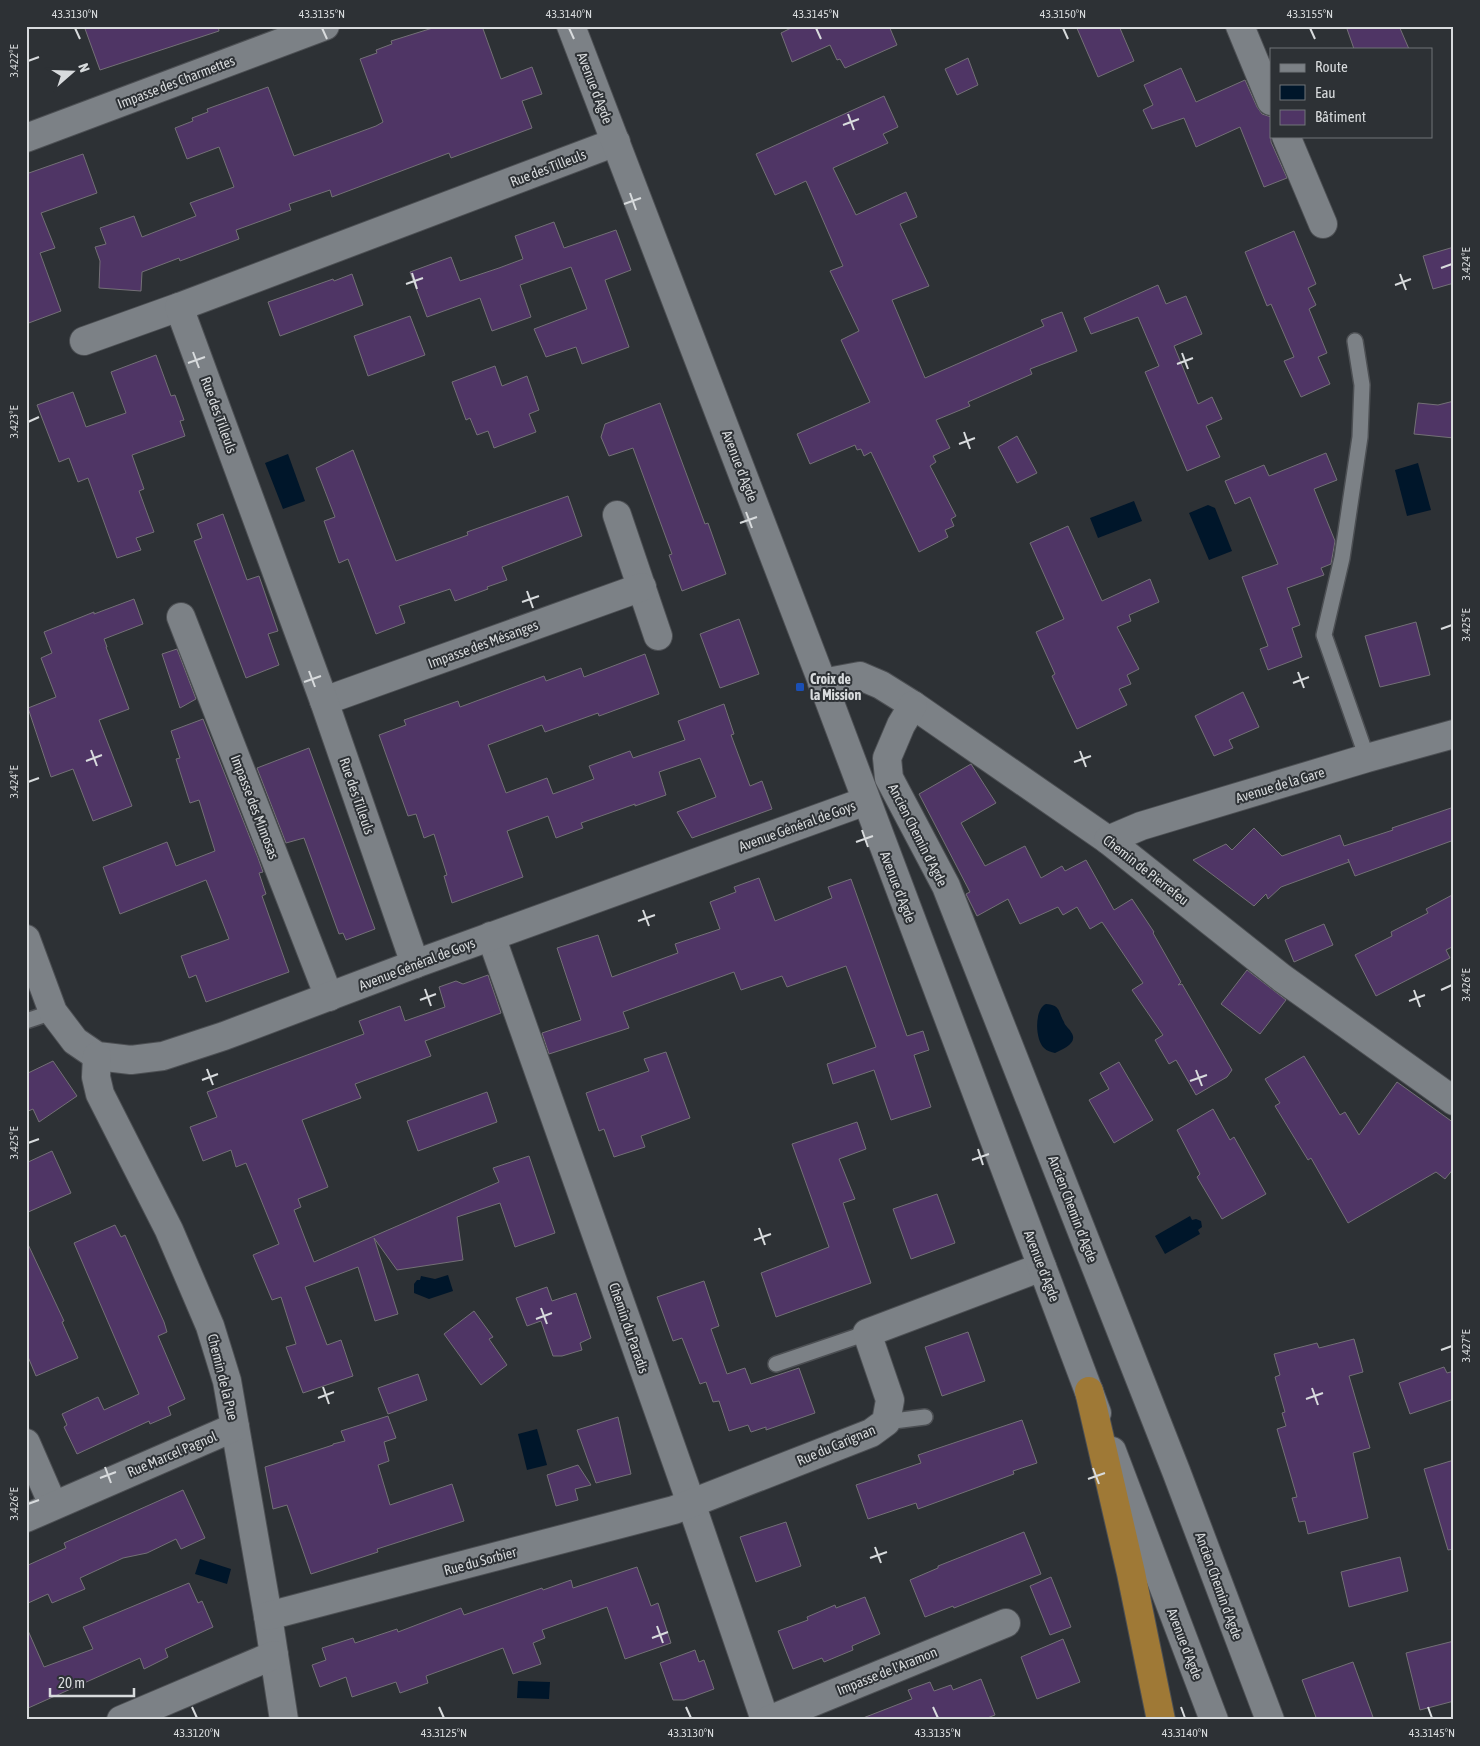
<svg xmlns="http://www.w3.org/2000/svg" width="1480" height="1746" viewBox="0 0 1480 1746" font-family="'Asap Condensed',sans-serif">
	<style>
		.water { fill: #00162a }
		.building { fill: #4f3565; stroke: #737076 }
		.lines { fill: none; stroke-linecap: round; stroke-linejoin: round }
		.lane-casing { stroke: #4c4f53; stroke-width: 18 }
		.street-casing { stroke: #4c4f53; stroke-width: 30 }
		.secondary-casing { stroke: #4c4f53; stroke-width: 30 }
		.highway-casing { stroke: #4c4f53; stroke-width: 30 }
		.lane { stroke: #7c8186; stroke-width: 15 }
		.street { stroke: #7c8186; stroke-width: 28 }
		.secondary { stroke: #7c8186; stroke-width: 28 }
		.highway { stroke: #9f7936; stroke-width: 28 }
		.ticks { fill: none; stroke: #d8dbdd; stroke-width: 2 }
		.transit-dot { fill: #1a4fb4; stroke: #2d3135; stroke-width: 2 }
		.labels { text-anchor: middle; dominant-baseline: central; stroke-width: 4; stroke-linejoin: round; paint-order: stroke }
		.street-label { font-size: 14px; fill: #d8dbdd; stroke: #2d3135 }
		.poi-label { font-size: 14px; font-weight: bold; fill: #d8dbdd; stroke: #2d3135; text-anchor: start }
		.neatline { fill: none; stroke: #d8dbdd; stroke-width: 2 }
		.ticks-label { font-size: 12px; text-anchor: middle; fill: #d8dbdd }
	</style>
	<rect width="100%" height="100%" fill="#2d3135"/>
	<g class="water">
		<path d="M288 454 305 501 283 509 265 463Z"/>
		<path d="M1418 463 1431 510 1407 516 1395 470Z"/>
		<path d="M1134 501 1142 521 1098 538 1090 518Z"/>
		<path d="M1208 505 1215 508 1232 551 1209 560 1189 513Z"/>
		<path d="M1046 1004C1061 1005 1058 1012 1064 1022 1065 1026 1069 1028 1071 1032 1079 1043 1063 1049 1055 1053 1051 1052 1047 1051 1044 1048 1035 1040 1034 1009 1046 1004Z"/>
		<path d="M1190 1216 1192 1220 1196 1219 1201 1221 1202 1227 1198 1230 1200 1234 1165 1254 1155 1236Z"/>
		<path d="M448 1275 453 1291 429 1299 414 1293V1284L417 1280H420L421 1276 435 1279Z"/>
		<path d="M537 1429 547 1465 527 1470 518 1434Z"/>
		<path d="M200 1559 231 1569 227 1584 195 1574Z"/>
		<path d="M518 1681 550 1682 549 1699 517 1698Z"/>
	</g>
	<g class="building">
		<path d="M84 26H218L219 31 100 70Z"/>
		<path d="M439 26H482L501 79 532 67 542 94 522 101 532 128 451 158 449 153 332 197 330 190 289 204 291 210 236 230 239 239 180 261 179 258 142 272 141 291 99 288 100 261 95 247 106 244 100 228 134 216 142 237 196 216 190 203 234 187 219 147 187 159 175 128 193 121 192 118 208 112 207 109 268 87 294 156 376 126 383 122 360 59 377 53 376 50 392 44 391 41Z"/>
		<path d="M795 26H889L897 45 845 68 840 59 837 60 830 45 792 62 781 33Z"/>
		<path d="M1076 26H1119L1134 61 1098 77Z"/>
		<path d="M1346 26H1399L1409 49H1354Z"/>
		<path d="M968 58 978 85 957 95 945 69Z"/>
		<path d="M1181 68 1196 102 1245 80 1257 107 1262 114 1271 117V142L1287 178 1264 187 1240 127 1196 147 1184 118 1152 129 1143 110 1153 105 1144 85Z"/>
		<path d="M884 96 898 127 883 134 888 143 833 168 856 215 906 192 917 217 900 224 929 286 892 300 925 378 1044 326 1041 320 1062 312 1077 351 1030 369 1032 374 968 402 970 406 936 420 950 448 933 456 936 462 930 466 956 516 951 519 954 526 945 530 948 537 919 552 871 452 864 456 861 449 857 450 855 445 810 464 797 434 870 402 841 340 859 331 830 271 843 266 806 181 775 195 756 154Z"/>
		<path d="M83 154 97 193 41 213 55 248 40 253 61 311 26 324V174Z"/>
		<path d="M554 222 564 248 616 230 631 270 605 280 629 347 582 364 576 347 546 357 534 329 587 309 571 267 520 285 531 317 492 331 480 298 427 317 410 272 451 257 460 281 499 268 523 259 515 236Z"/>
		<path d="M1294 231 1316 284 1308 288 1316 305 1309 309 1327 353 1318 357 1330 384 1301 397 1284 361 1294 357 1271 304 1267 306 1245 252Z"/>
		<path d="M1454 247V283L1433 289 1423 256Z"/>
		<path d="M352 274 363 305 280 336 268 302 333 279 334 281Z"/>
		<path d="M1158 285 1166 304 1186 296 1202 334 1174 346 1198 404 1212 397 1222 419 1206 426 1220 457 1187 471 1145 372 1159 366 1138 317 1091 334 1084 318Z"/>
		<path d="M410 316 425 355 368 376 354 336Z"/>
		<path d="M156 355 171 396 175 395 184 420 180 421 185 436 132 455 144 489 139 491 154 532 136 538 141 550 117 558 88 478 78 482 69 458 59 462 37 405 73 392 86 427 126 413 111 372Z"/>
		<path d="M495 366 502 386 527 376 539 410 529 414 536 432 494 448 488 431 477 435 470 418 466 420 452 382Z"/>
		<path d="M1454 401V438L1414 434 1418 403 1438 405Z"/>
		<path d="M660 403 705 524 708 523 726 574 682 591 669 555 672 554 633 448 609 456 601 437 605 424Z"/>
		<path d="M1017 436 1037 473 1017 483 998 447Z"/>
		<path d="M353 450 396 561 468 535 467 532 568 496 582 536 502 567 507 580 487 587 488 589 455 601 450 589 399 606 405 623 376 634 348 559 339 563 324 521 335 517 316 468Z"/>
		<path d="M1326 453 1337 480 1314 489 1335 541 1331 564 1321 568 1324 575 1287 588 1300 625 1292 628 1302 657 1268 670 1260 649 1268 646 1242 577 1278 564 1250 497 1235 504 1225 481 1264 465 1269 476Z"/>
		<path d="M223 514 247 580 259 576 278 631 268 634 279 665 246 678 194 541 202 538 197 524Z"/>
		<path d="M1068 526 1102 601 1150 579 1159 602 1129 615 1131 621 1117 627 1139 669 1127 675 1131 684 1119 689 1127 705 1077 729 1052 676 1055 674 1036 632 1064 619 1030 543Z"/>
		<path d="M134 599 143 624 104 639 107 647H106L129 709 99 720 132 806 93 821 73 769 51 777 28 708 56 697 41 658 52 653 44 632 94 612V614Z"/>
		<path d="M739 619 759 674 720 688 700 634Z"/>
		<path d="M1416 622 1430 675 1380 687 1365 636Z"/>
		<path d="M177 649 196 699 180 708 162 654Z"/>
		<path d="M645 654 659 694 599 716 598 713 545 732 542 725 488 745 506 793 547 778 553 794 594 779 589 766 630 751 633 758 685 740 678 721 724 704 734 734 731 735 750 786 762 781 772 809 692 838 677 812 716 797 700 758 659 772 666 795 635 806V804L581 823 583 828 556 838 548 816 507 831 523 877 452 903 444 876 447 875 434 834 424 838 416 814 408 816 379 735 406 725 404 720 458 701 460 707 544 676 546 681 581 668 584 677Z"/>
		<path d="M1243 692 1259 727 1229 740 1233 748 1214 756 1195 716Z"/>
		<path d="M203 719 258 858 263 872 259 873 266 894 262 896 289 972 206 1002 196 975 189 978 181 956 229 939 206 880 120 914 103 867 167 842 176 866 215 851 199 800 190 803 176 759 180 758 171 731Z"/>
		<path d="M309 748 375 929 346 940 343 933 339 934 304 838 286 843 257 768Z"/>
		<path d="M971 764 996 803 961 823 985 866 1025 846 1041 878 1062 866 1065 871 1086 860 1114 910 1132 899 1154 932 1153 933 1181 982 1178 985 1182 984 1232 1070 1227 1077 1196 1095 1176 1060 1169 1064 1155 1040 1163 1035 1132 990 1143 983 1102 922 1090 929 1077 907 1063 915 1058 907 1020 924 1008 899 977 916 966 894 970 892 919 794Z"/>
		<path d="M1454 807V840L1355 876 1348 859 1349 862 1281 887 1268 899 1266 894 1254 906 1193 860 1226 844 1232 850 1254 828 1282 856 1340 835 1344 846 1393 830 1392 828Z"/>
		<path d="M759 878 775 921 832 898 828 887 851 879 907 1036 923 1031 929 1050 914 1055 931 1107 891 1120 874 1070 833 1084 827 1064 876 1047 846 966 787 987 782 976 741 990 734 972 623 1012 629 1028 549 1054 542 1033 581 1020 557 948 598 935 612 977 678 953 675 944 720 929 710 902 736 892 734 887Z"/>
		<path d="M1454 894V946L1446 950 1450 958 1376 996 1355 955 1392 936 1391 932 1428 913 1426 909Z"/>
		<path d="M1324 924 1333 945 1294 962 1285 940Z"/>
		<path d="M1247 970 1286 1000 1260 1034 1221 1004Z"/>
		<path d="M488 975 501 1013 425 1041 431 1056 355 1084 361 1098 302 1120 328 1187 298 1199 301 1207 294 1210 314 1262 499 1182 493 1168 529 1156 555 1233 515 1247 500 1203 457 1217 463 1260 397 1270 374 1238 398 1314 375 1321 358 1267 305 1287 327 1345 341 1340 353 1376 303 1393 286 1347 296 1344 281 1297 272 1300 253 1255 279 1244 246 1163 236 1167 231 1150 203 1161 190 1127 217 1117 207 1092 364 1034 359 1021 400 1006 405 1021 445 1007 439 987 456 981 463 984Z"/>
		<path d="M666 1052 690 1118 641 1136 645 1147 614 1157 604 1129 599 1131 586 1093 649 1071 644 1059Z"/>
		<path d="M1304 1056 1340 1115 1345 1112 1359 1135 1397 1082 1454 1123V1168L1445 1179 1436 1172 1348 1223 1311 1158 1308 1160 1275 1106 1280 1103 1265 1079Z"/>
		<path d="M53 1061 77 1096 39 1122 33 1109 26 1112V1074Z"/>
		<path d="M1119 1062 1153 1120 1114 1143 1089 1100 1109 1089 1100 1073Z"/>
		<path d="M487 1092 497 1122 418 1151 407 1121Z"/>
		<path d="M1213 1109 1230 1140 1234 1137 1266 1194 1222 1219 1197 1177 1200 1174 1177 1130Z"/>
		<path d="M857 1122 866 1149 839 1159 855 1199 843 1203 871 1283 776 1317 761 1273 829 1247 792 1144Z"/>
		<path d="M52 1151 71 1193 26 1213V1163Z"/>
		<path d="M937 1194 955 1243 911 1259 893 1209Z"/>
		<path d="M115 1225 121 1237 125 1235 164 1322 167 1332 158 1336 185 1399 168 1407 171 1415 150 1424 149 1421 77 1454 64 1427 67 1425 62 1414 98 1397 104 1410 139 1394 74 1243Z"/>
		<path d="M26 1240 64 1321 62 1322 78 1358 36 1376 26 1352Z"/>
		<path d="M704 1281 719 1326 711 1329 727 1374 745 1368 751 1384 799 1368 815 1413 766 1430V1427L751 1432 748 1425 729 1431 719 1401 713 1402 706 1382 700 1384 682 1338 673 1341 657 1297Z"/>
		<path d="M547 1287 552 1301 576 1293 591 1338 580 1343 582 1350 562 1356H553L541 1321 527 1326 516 1298Z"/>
		<path d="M474 1311 493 1337 489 1339 507 1365 481 1385 444 1334Z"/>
		<path d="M968 1332 985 1381 942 1396 925 1347Z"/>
		<path d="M1354 1339 1363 1372 1349 1376 1370 1448 1353 1453 1368 1518 1308 1534 1305 1521 1299 1522 1292 1498 1297 1497 1277 1429 1286 1426 1282 1413 1285 1412 1275 1377 1280 1375 1274 1354 1317 1343 1319 1348Z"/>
		<path d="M1444 1367 1447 1373 1454 1371V1399L1410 1414 1399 1383Z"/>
		<path d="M418 1374 427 1400 388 1414 378 1388Z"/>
		<path d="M388 1416 396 1438 384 1442 389 1461 378 1465 390 1505 452 1484 464 1521 377 1549 378 1552 311 1574 287 1505 273 1509 265 1467 333 1445V1444L345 1441 341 1431Z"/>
		<path d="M618 1417 631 1474 596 1483 577 1430Z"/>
		<path d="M1022 1420 1037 1463 1013 1471 1014 1474 918 1509 916 1503 868 1519 856 1485 921 1463 918 1455Z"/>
		<path d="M1454 1460V1549L1448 1550 1424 1469Z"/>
		<path d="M578 1465 591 1485 575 1489 578 1500 556 1506 547 1475Z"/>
		<path d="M183 1490 205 1538 181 1549 176 1539 147 1553 123 1558 80 1578 85 1589 52 1603 48 1594 26 1604V1566L66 1548 64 1543Z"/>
		<path d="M786 1522 801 1566 756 1582 740 1537Z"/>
		<path d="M1024 1532 1041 1574 954 1608 953 1606 925 1617 910 1580 938 1568V1566Z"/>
		<path d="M1400 1557 1408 1591 1349 1607 1341 1572Z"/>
		<path d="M637 1567 651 1606 658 1603 671 1643 625 1659 607 1607 542 1630 545 1638 533 1643 541 1664 513 1674 503 1648 426 1676 428 1683 400 1693 396 1682 352 1697 346 1677 320 1687 312 1665 326 1660 322 1648 353 1638 355 1643 397 1629 398 1632 461 1608 464 1615 542 1588 543 1590 571 1580 573 1588Z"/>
		<path d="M1051 1577 1071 1627 1050 1635 1030 1586Z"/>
		<path d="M189 1583 198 1603 202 1601 213 1627 165 1649 168 1657 144 1669 140 1658 26 1709V1626L44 1667 93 1649 83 1627Z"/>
		<path d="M865 1597 880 1634 852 1646 853 1650 824 1662 822 1658 793 1669 778 1631 808 1620 807 1617 835 1605 836 1608Z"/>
		<path d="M1063 1639 1080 1682 1037 1699 1021 1657Z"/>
		<path d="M1454 1641V1701L1420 1710 1406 1653Z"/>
		<path d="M695 1650 699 1662 704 1660 714 1689 684 1700H673L660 1663Z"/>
		<path d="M1353 1662 1374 1720H1317L1302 1680Z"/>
		<path d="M981 1679 995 1715 982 1720H864L863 1718 912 1699 908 1690 930 1682 934 1691 951 1685 953 1690Z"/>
	</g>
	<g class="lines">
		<g class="lane-casing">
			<g id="lane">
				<path d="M1355 341 1362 385 1360 437 1342 558 1324 635 1367 758"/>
				<path d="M26 1021 53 1012"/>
				<path d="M776 1364 867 1333"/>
				<path d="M886 1422 925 1417"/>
			</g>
		</g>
		<g class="street-casing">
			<g id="street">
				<path d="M1240 26 1271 101"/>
				<path d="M1286 136 1323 224"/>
				<path d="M26 138 325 26"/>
				<path d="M84 341 179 307"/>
				<path d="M617 515 658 636"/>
				<path d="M181 617 329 997"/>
				<path d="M822 683 860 676 881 685 913 705 1108 840 1282 978 1454 1101"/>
				<path d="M324 701 642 587"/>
				<path d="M913 705 901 725 887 758 889 778 946 886 1176 1471 1270 1720"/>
				<path d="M1108 840 1141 826 1367 758 1454 734"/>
				<path d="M491 936 691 1503 765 1720"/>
				<path d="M26 939 53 1012 75 1041 97 1056 131 1060 163 1056 224 1036 415 964 866 801"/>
				<path d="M415 964 324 701 179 307 616 142"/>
				<path d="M97 1056 96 1077 100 1094 169 1230 210 1326 227 1381 268 1616 284 1720"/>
				<path d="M26 1443 53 1505"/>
				<path d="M26 1518 235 1427"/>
				<path d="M268 1616 674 1510 871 1433 886 1422 890 1400 867 1333 1042 1267"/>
				<path d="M121 1720 274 1655"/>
				<path d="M769 1720 1006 1623"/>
			</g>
		</g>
		<g class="secondary-casing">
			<g id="secondary">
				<path d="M571 26 821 679 1097 1413"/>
				<path d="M1112 1451 1214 1720"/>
			</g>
		</g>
		<g class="highway-casing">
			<path id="highway" d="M1089 1391 1131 1573 1161 1720"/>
		</g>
		<use href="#lane" class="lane"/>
		<use href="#street" class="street"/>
		<use href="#secondary" class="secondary"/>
		<use href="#highway" class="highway"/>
	</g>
	<path class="ticks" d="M75 28 80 39M322 28 327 39M569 28 574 39M816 28 821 39M1063 28 1068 39M1310 28 1315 39M28 61 39 57M848 114 854 130M843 125 859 119M630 193 636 210M624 204 641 198M1441 268 1452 264M412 273 417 289M1400 274 1406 290M406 284 423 278M1395 285 1411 279M193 352 199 368M1182 353 1188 369M188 363 205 357M1177 364 1193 358M28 422 39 417M964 432 970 449M959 444 975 438M746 512 752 528M740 523 757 517M527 591 533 608M522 602 539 596M1441 629 1452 625M309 671 315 687M1298 672 1304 688M304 682 321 676M1293 683 1309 677M91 750 97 766M1080 751 1086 767M86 761 102 755M1074 762 1091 756M28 782 39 778M862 830 868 847M856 842 873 836M643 910 649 926M638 921 655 915M425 989 431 1006M1414 990 1420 1007M1441 990 1452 985M420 1000 436 994M1409 1001 1425 995M207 1069 213 1085M1196 1070 1202 1086M202 1080 218 1074M1190 1081 1207 1075M28 1143 39 1139M978 1149 983 1165M972 1160 989 1154M759 1228 765 1245M754 1240 771 1234M541 1308 547 1324M536 1319 552 1313M1441 1350 1452 1346M323 1387 329 1404M1312 1388 1318 1405M318 1398 334 1392M1306 1399 1323 1393M105 1467 111 1483M1093 1468 1099 1484M100 1478 116 1472M1088 1479 1105 1473M28 1504 39 1500M875 1547 881 1563M870 1558 887 1552M657 1626 663 1643M652 1638 668 1632M192 1707 197 1718M439 1707 444 1718M686 1707 691 1718M933 1707 938 1718M1181 1707 1185 1718M1428 1707 1432 1718"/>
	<rect class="transit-dot" x="795" y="682" width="10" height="10" rx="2.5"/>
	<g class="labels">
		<g class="street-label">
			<text transform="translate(176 82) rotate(-21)">Impasse des Charmettes</text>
			<text transform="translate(595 88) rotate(69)">Avenue d'Agde</text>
			<text transform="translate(548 168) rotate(-21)">Rue des Tilleuls</text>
			<text transform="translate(219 415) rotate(70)">Rue des Tilleuls</text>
			<text transform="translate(740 466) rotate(69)">Avenue d'Agde</text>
			<text transform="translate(483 644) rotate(-20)">Impasse des Mésanges</text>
			<text transform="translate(1280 785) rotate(-17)">Avenue de la Gare</text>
			<text transform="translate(357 796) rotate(71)">Rue des Tilleuls</text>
			<text transform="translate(255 807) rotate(69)">Impasse des Mimosas</text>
			<text transform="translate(797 826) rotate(-20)">Avenue Général de Goys</text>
			<text transform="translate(918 835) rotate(63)">Ancien Chemin d'Agde</text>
			<text transform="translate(1146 870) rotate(38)">Chemin de Pierrefeu</text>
			<text transform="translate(898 887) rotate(69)">Avenue d'Agde</text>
			<text transform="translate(417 964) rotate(-21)">Avenue Général de Goys</text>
			<text transform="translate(1073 1209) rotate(69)">Ancien Chemin d'Agde</text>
			<text transform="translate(1042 1266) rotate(69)">Avenue d'Agde</text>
			<text transform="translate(629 1328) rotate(71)">Chemin du Paradis</text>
			<text transform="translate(223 1377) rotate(76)">Chemin de la Pue</text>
			<text transform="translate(836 1445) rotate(-23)">Rue du Carignan</text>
			<text transform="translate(172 1454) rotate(-23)">Rue Marcel Pagnol</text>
			<text transform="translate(480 1561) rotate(-15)">Rue du Sorbier</text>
			<text transform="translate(1219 1586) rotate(70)">Ancien Chemin d'Agde</text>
			<text transform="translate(1185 1644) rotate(69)">Avenue d'Agde</text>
			<text transform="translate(887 1671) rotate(-22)">Impasse de l'Aramon</text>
		</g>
		<g class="poi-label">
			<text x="810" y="679">Croix de<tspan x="810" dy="16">la Mission</tspan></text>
		</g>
	</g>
	<rect width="1480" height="1746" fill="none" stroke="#2d3135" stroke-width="55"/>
	<rect x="1270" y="48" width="162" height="90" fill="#2d3135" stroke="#717578"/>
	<rect x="1280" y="64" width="25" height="8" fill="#7c8186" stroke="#717578"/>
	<text x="1315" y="72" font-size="15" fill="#d8dbdd">Route</text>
	<rect x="1280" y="85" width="25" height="15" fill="#00162a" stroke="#717578"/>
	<text x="1315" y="98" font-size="15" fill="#d8dbdd">Eau</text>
	<rect x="1280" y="110" width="25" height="15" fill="#4f3565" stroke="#717578"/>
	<text x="1315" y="122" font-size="15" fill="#d8dbdd">Bâtiment</text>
	<g transform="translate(72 72) rotate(70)" stroke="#2d3135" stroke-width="4" paint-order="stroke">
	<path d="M0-4L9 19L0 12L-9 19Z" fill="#d8dbdd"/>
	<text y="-8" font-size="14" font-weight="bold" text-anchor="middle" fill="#d8dbdd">N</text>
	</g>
	<path d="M50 1688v8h84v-8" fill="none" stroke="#d8dbdd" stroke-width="2.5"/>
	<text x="58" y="1688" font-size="15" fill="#d8dbdd" stroke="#2d3135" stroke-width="4" paint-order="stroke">20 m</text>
	<rect x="28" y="28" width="1424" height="1690" class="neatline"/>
	<g class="ticks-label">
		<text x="75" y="18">43.3130°N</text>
		<text x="322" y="18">43.3135°N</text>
		<text x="569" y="18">43.3140°N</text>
		<text x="816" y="18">43.3145°N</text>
		<text x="1063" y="18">43.3150°N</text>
		<text x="1310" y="18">43.3155°N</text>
		<text transform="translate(14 61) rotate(-90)" y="4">3.422°E</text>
		<text transform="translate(1466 264) rotate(-90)" y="4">3.424°E</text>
		<text transform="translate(14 422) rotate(-90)" y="4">3.423°E</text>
		<text transform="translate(1466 625) rotate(-90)" y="4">3.425°E</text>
		<text transform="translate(14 782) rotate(-90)" y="4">3.424°E</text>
		<text transform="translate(1466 985) rotate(-90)" y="4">3.426°E</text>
		<text transform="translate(14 1143) rotate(-90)" y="4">3.425°E</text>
		<text transform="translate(1466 1346) rotate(-90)" y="4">3.427°E</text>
		<text transform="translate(14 1504) rotate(-90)" y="4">3.426°E</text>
		<text x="197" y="1737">43.3120°N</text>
		<text x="444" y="1737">43.3125°N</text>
		<text x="691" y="1737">43.3130°N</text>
		<text x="938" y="1737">43.3135°N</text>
		<text x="1185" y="1737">43.3140°N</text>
		<text x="1432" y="1737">43.3145°N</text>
	</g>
</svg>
